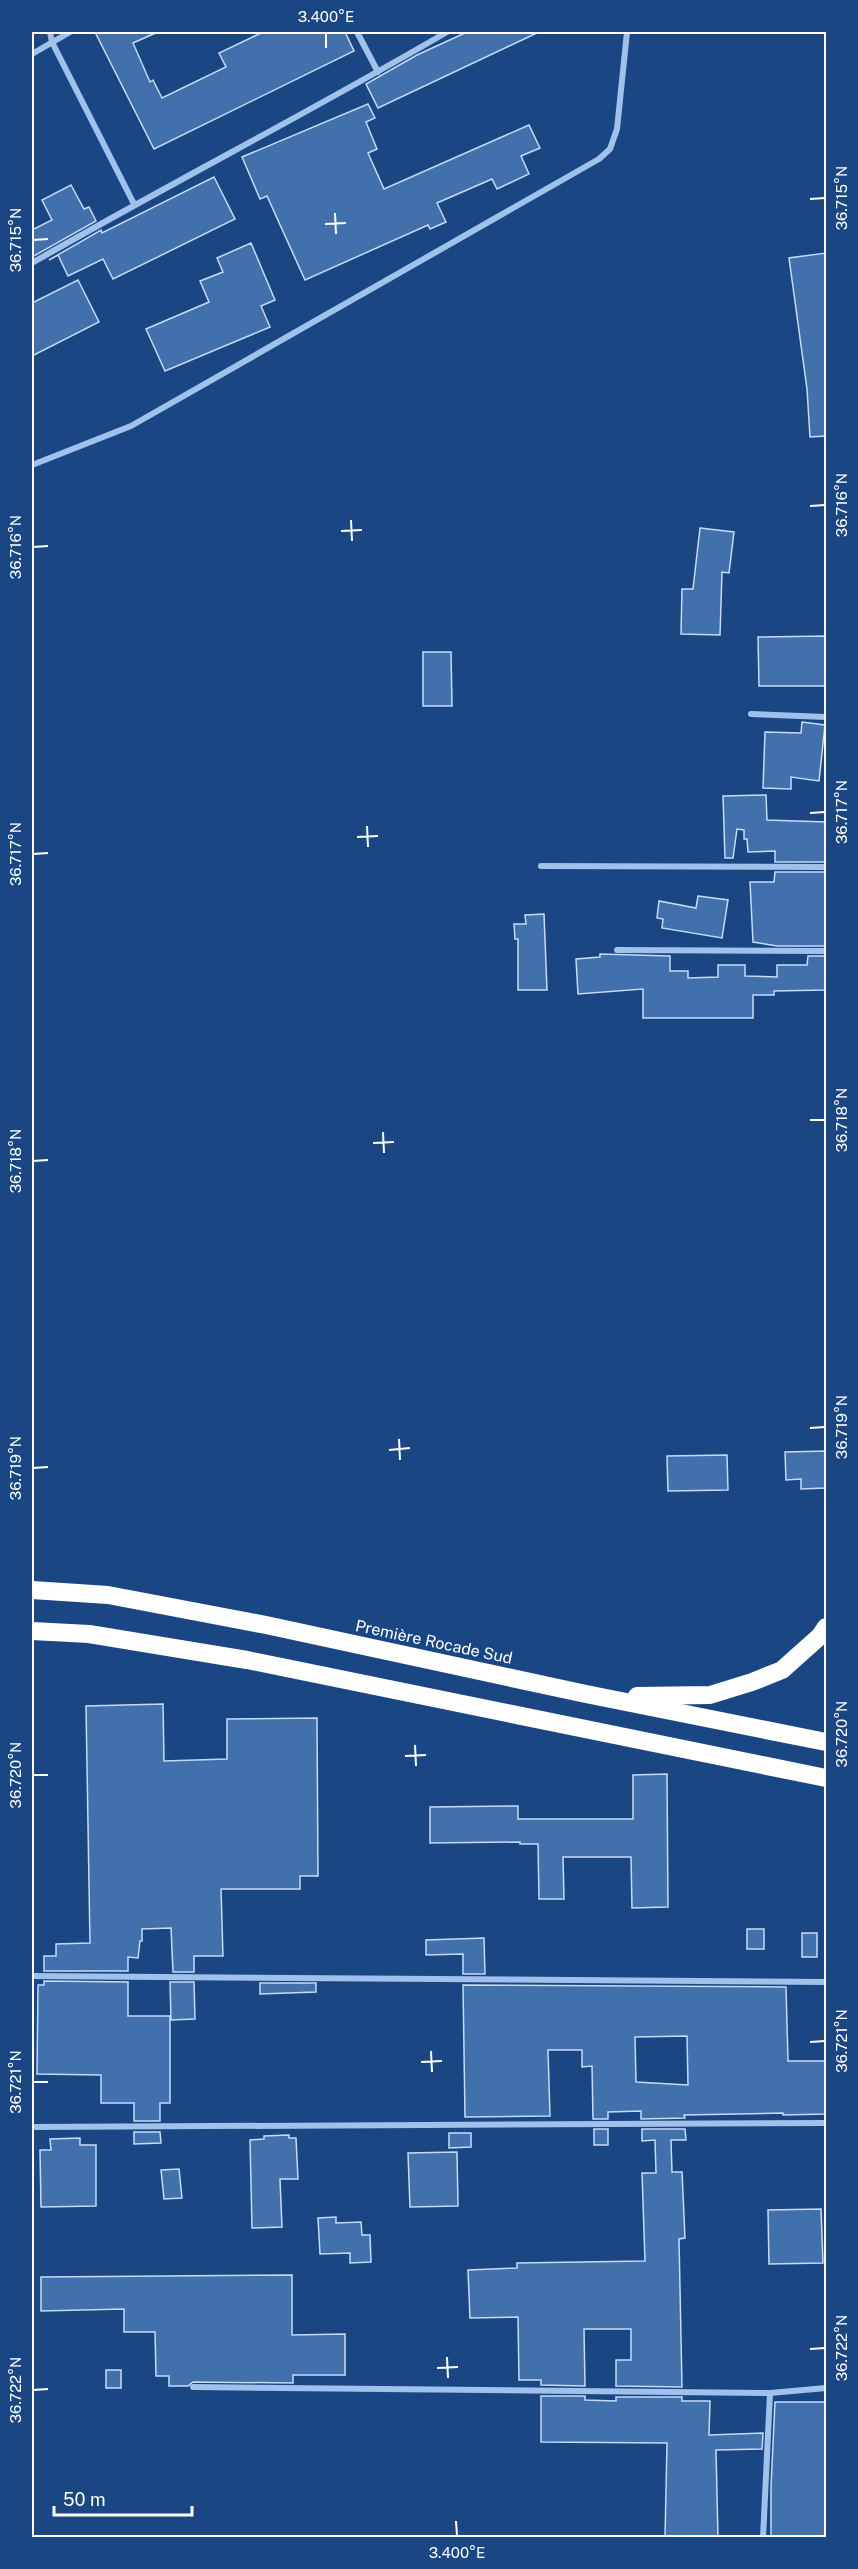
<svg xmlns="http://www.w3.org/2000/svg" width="858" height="2569" viewBox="0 0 858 2569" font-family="'Public Sans',sans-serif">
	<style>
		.building { fill: #4270ad; stroke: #c4dbf9; stroke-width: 1.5; fill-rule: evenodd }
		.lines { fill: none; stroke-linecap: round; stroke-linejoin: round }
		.minor { stroke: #9fc1eb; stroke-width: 6 }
		.motorway { stroke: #fff; stroke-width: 18 }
		.ticks { fill: none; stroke: #fff; stroke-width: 2 }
		.labels { text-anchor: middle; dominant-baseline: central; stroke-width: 6; stroke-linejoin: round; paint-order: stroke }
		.street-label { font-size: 16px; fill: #fff; stroke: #1a4784 }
		.neatline { fill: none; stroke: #fff; stroke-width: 2 }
		.ticks-label { font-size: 15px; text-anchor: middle; fill: #fff }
	</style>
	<rect width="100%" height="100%" fill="#1a4784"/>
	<g class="building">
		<path d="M95 32H158L133 43 150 82 153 80 162 98 226 67 219 53 263 32H345L354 51 154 149Z"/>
		<path d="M467 32H539L378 108 366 84 417 55Z"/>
		<path d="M368 104 375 118 366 122 377 149 368 153 384 189 529 125 540 148 521 156 529 174 497 189 492 179 437 203 446 222 430 229 428 225 305 280 267 196 260 199 242 157Z"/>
		<path d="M214 177 235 219 113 279 103 259 68 276 58 255 49 260 101 230 102 233Z"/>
		<path d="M71 185 84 209 89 207 96 221 32 257V230L52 220 42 200Z"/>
		<path d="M251 243 275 300 261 306 270 327 165 371 146 329 209 302 200 281 223 272 217 258Z"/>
		<path d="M826 253V436L810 437 807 389 789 258Z"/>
		<path d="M78 280 99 322 32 356V303Z"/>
		<path d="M700 528 734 532 729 573 722 572 720 635 681 634 682 589H693Z"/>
		<path d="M826 636V686H759L758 637Z"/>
		<path d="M423 652H451L452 706H423Z"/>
		<path d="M802 722 825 725 819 781 791 777V789L763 788 765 732 801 733Z"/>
		<path d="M766 795 767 820 826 822V862H775V851L748 852 747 839H744V830L737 829 733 858H725L723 796Z"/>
		<path d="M775 872H826V946H777L753 942 750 882H774Z"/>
		<path d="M698 896 728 900 722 938 662 928 663 919 657 918 659 901 696 908Z"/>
		<path d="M544 914 547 990H518V939H515L514 924H526L525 915Z"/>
		<path d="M600 954 670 956V971H688V978L718 977V965H745V976L777 977V965H807L808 956H826V990L774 991V995H753V1018H643V989L578 994 576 959 600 957Z"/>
		<path d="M826 1451V1488L801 1489V1479L786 1480 785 1452Z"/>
		<path d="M727 1455 728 1490 668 1491 667 1456Z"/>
		<path d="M163 1704 164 1761 227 1759V1719L317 1718 318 1876H300V1889H221L223 1956H194V1972H173L171 1928 142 1929V1941H140L138 1958 128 1957V1971H44V1956H56V1944L90 1943 86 1706Z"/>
		<path d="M667 1774 668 1907 632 1908 631 1857H563L564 1899H539L538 1844H520V1842L430 1843V1807L518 1806V1819H633V1775Z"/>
		<rect x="747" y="1929" width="17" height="20"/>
		<rect x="802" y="1933" width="15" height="24"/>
		<path d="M484 1938 485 1974H463V1954L426 1955V1940Z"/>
		<path d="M44 1981 128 1982V2016H170V2103H160V2121H134V2103H101V2075L37 2074 38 1985H44Z"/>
		<path d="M170 1982H194L195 2019 171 2020Z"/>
		<path d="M260 1983H316V1992L260 1994Z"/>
		<path d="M463 1985 786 1987 788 2061H826V2114L783 2115V2113L684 2115 685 2118 641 2119V2111L608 2112V2119H593L592 2066 582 2067V2050H548L550 2116 465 2117ZM687 2036 688 2085 636 2082 635 2037Z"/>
		<rect x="594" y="2129" width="14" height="16"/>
		<path d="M642 2129H685L686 2140H671L672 2172H682L685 2238 679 2239 682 2387 616 2386V2360H631V2329H584L585 2386 541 2385V2380H519L518 2317 470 2318 468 2270 517 2268V2263L645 2261 642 2173H656L655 2140 642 2141Z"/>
		<path d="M134 2132H160L161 2143 134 2144Z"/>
		<path d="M449 2133H471V2147L449 2148Z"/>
		<path d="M289 2135V2138H296L298 2179H280L282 2227 252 2228 250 2140 264 2139V2136Z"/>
		<path d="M80 2138V2145H96V2206L41 2207 40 2150H51L50 2139Z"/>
		<path d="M457 2152 458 2206 410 2207 408 2153Z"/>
		<path d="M179 2169 182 2198 164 2199 161 2170Z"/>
		<path d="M821 2209 823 2263 769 2264 768 2210Z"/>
		<path d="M336 2217V2223L361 2222 362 2235H370L371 2262 350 2263V2253L320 2254 318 2218Z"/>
		<path d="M292 2275V2335L345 2334V2375H293V2383L193 2382 188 2386H169V2376H156L155 2332H124V2309L41 2311V2277Z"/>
		<rect x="106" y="2370" width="15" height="18"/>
		<path d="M541 2396H585V2400L616 2401V2397H682V2401H710L709 2435 763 2433 762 2449 716 2450 718 2538H665L667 2443 541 2442Z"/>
		<path d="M775 2402H826V2538H771V2486Z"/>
	</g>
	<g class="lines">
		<g class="minor">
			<path d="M50 32 52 42 134 204"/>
			<path d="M357 32 378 72"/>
			<path d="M32 54 70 32"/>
			<path d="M32 263C169 184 310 112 447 32"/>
			<path d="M32 465 131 426 599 159 610 149 617 129 627 32"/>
			<path d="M751 714 826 717"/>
			<path d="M541 866 826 867"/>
			<path d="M617 950 826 951"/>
			<path d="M32 1976 826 1982"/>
			<path d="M32 2127 826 2123"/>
			<path d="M193 2387 770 2393 763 2538"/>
			<path d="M770 2393 826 2388"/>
		</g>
		<g class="motorway">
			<path d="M32 1590 108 1595 266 1625 586 1694 826 1742"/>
			<path d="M32 1631 89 1634 247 1660 826 1778"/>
			<path d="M637 1696 710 1695 752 1682 782 1670 820 1636 826 1627"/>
		</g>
	</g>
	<path class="ticks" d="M326 33V48M810 199 825 198M335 213 336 234M325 224 346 223M33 240 48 239M810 506 825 505M351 520 352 541M341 531 362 530M33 547 48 546M810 813 825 812M367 826 368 847M357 837 378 836M33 854 48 853M810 1120H825M383 1132 384 1153M373 1143 394 1142M33 1161 48 1160M810 1428 825 1427M399 1439 400 1460M389 1450 410 1448M33 1468 48 1467M810 1735 825 1734M415 1745 416 1766M405 1756 426 1755M33 1775H48M810 2042 825 2041M431 2051 432 2072M421 2062 442 2061M33 2082H48M810 2349 825 2348M447 2357 448 2378M437 2368 458 2367M33 2390 48 2389M456 2521 457 2536"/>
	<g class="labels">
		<g class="street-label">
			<text transform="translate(434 1642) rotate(12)">Première Rocade Sud</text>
		</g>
	</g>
	<rect width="858" height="2569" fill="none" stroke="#1a4784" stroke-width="66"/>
	<path d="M54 2506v9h138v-9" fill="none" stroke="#ffffff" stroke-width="3"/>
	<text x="63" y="2506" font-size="18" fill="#ffffff" stroke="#1a4784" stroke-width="4.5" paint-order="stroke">50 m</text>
	<rect x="33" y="33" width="792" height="2503" class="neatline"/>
	<g class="ticks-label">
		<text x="326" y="22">3.400°E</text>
		<text transform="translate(842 198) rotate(-90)" y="5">36.715°N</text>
		<text transform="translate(16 240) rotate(-90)" y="5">36.715°N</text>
		<text transform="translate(842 505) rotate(-90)" y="5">36.716°N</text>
		<text transform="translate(16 547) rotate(-90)" y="5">36.716°N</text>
		<text transform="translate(842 812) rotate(-90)" y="5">36.717°N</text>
		<text transform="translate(16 854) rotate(-90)" y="5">36.717°N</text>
		<text transform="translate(842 1120) rotate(-90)" y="5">36.718°N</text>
		<text transform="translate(16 1161) rotate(-90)" y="5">36.718°N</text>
		<text transform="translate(842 1427) rotate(-90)" y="5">36.719°N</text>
		<text transform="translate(16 1468) rotate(-90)" y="5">36.719°N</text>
		<text transform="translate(842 1734) rotate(-90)" y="5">36.720°N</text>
		<text transform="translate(16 1775) rotate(-90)" y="5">36.720°N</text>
		<text transform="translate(842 2041) rotate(-90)" y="5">36.721°N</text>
		<text transform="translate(16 2082) rotate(-90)" y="5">36.721°N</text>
		<text transform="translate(842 2348) rotate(-90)" y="5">36.722°N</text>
		<text transform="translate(16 2390) rotate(-90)" y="5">36.722°N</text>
		<text x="457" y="2558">3.400°E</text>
	</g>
</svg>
